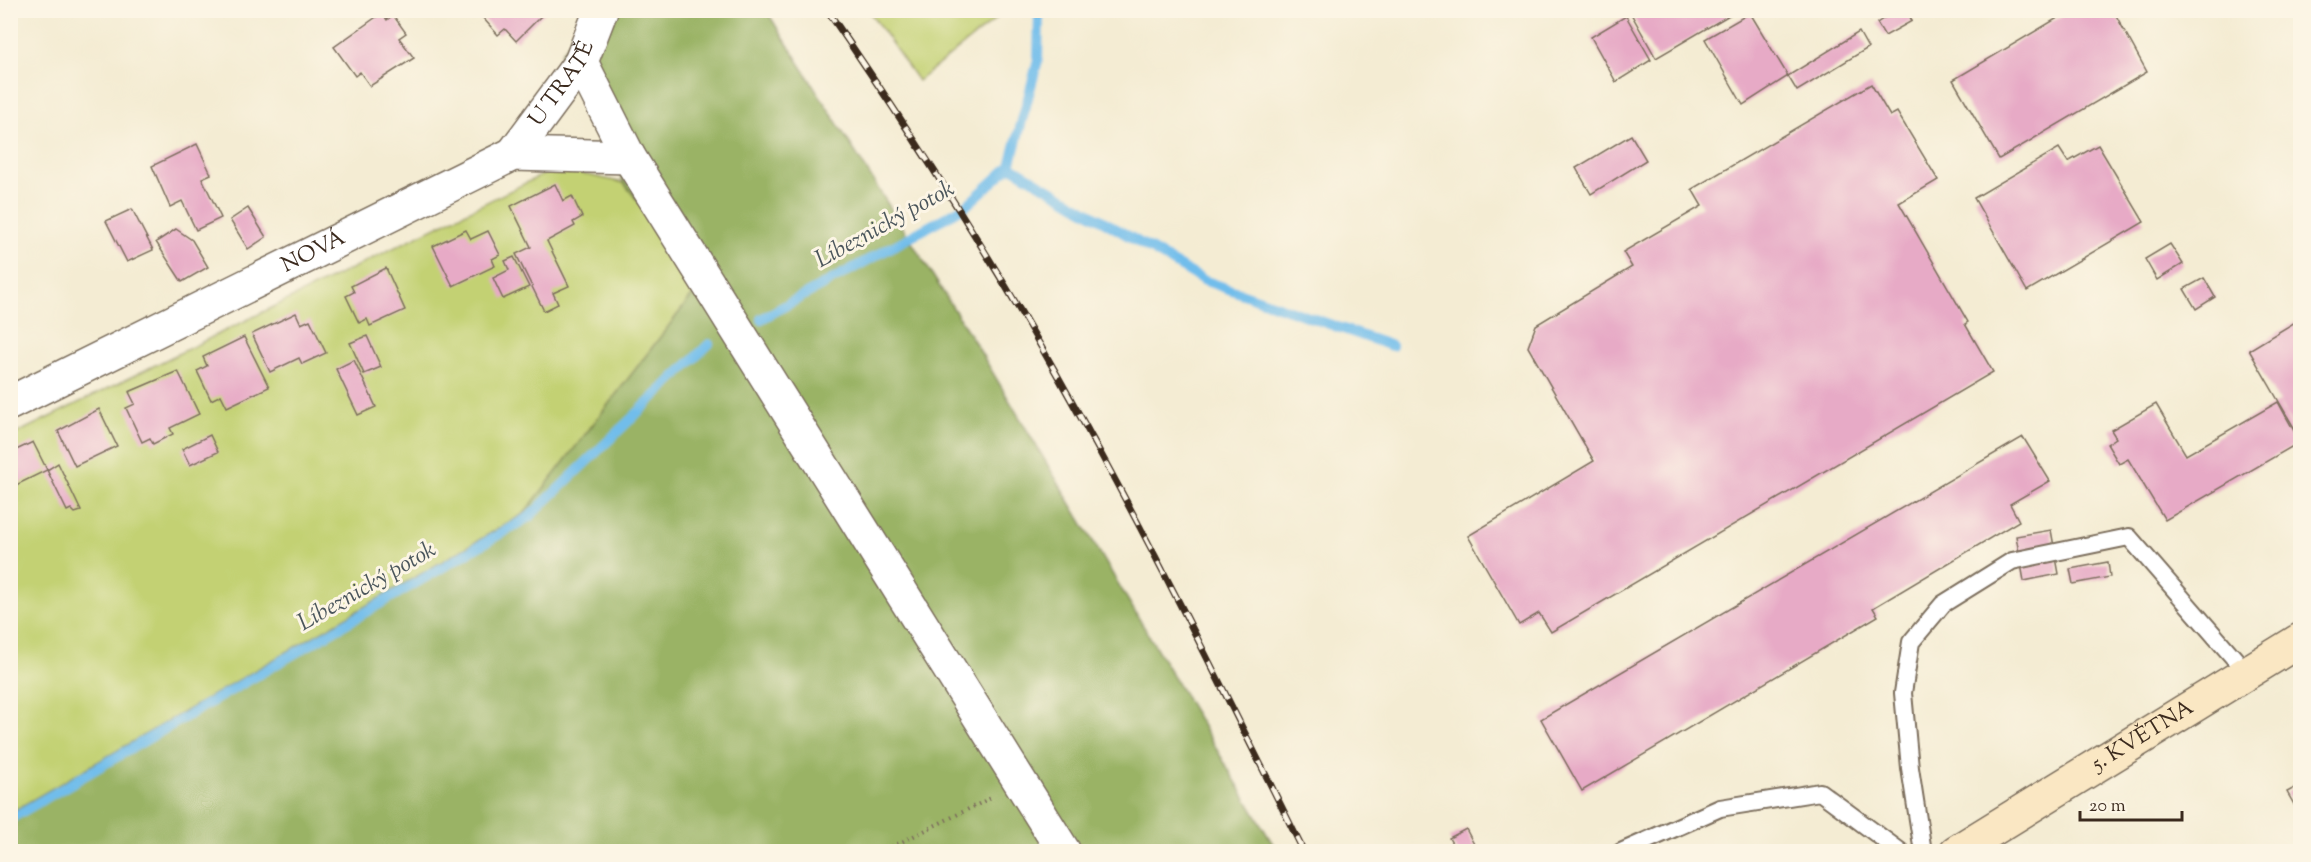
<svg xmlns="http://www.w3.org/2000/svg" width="2311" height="862" viewBox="0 0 2311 862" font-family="'Sorts Mill Goudy',serif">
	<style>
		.green { fill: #c3d173; stroke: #7f7e48; stroke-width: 1.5 }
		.forest { fill: #9ab365; stroke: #6a6e42; stroke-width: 1.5 }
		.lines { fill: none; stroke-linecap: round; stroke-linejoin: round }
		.stream { stroke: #71bdeb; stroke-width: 10 }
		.building { fill: #e7aac6 }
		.lane-casing { stroke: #7c6e5d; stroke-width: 20 }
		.street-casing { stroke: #7c6e5d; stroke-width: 36 }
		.secondary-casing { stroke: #7c6e5d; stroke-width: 36 }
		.path { stroke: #7c6e5d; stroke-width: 4; stroke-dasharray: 1.5 4.5; stroke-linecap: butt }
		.lane { stroke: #fff; stroke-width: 16 }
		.street { stroke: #fff; stroke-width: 33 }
		.secondary { stroke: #fae7c3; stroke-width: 33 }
		.rail-casing { stroke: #3b2a1e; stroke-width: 7 }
		.rail { stroke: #fcf5e5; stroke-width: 4.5; stroke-dasharray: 14; stroke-linecap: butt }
		.labels { text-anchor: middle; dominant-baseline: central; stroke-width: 6; stroke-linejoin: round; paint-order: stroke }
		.street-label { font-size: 22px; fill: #3b2a1e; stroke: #fcf5e5 }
		.water-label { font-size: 24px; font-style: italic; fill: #4b565c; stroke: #fcf5e5 }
	</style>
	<rect width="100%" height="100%" fill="#fcf5e5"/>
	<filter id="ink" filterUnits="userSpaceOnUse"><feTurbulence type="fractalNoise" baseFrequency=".0167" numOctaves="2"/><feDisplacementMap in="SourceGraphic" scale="12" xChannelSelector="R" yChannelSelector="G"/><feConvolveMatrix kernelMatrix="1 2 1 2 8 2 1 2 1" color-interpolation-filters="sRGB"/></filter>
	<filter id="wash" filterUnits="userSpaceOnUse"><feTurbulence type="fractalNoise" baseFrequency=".008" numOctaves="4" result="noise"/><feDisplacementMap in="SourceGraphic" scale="24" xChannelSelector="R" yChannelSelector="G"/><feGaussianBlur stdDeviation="1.35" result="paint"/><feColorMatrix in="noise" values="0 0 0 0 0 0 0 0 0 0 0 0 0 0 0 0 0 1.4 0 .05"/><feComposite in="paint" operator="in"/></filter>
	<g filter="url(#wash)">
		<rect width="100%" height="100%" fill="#f4ecd3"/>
		<g class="green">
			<path d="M869 11H995L997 18 918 81Z"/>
			<path d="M556 168 624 183 662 232 698 288 524 514 11 813V436Z"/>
		</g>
		<path class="forest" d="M766 10 977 346 1277 851 11 852 10 813 524 514 698 288 662 232 624 183 560 54 593 11Z"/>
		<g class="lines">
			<g class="stream">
				<path d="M1010 166 1203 280 1392 346"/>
				<path d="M761 319 966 206 1010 166 1038 60 1039 10"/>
				<path d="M10 819 529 517 709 344"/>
			</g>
		</g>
		<g id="blocks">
			<g class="building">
				<path d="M476 10H547L516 41 505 29 498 35Z"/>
				<path d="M1629 10H1738L1656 58Z"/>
				<path d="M1896 10H1906L1912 21 1885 36 1877 23Z"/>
				<path d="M2071 10H2113L2147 72 1999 159 1953 80Z"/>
				<path d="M382 13 387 20 393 15 406 33 399 38 414 58 370 86 360 72 355 76 334 47Z"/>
				<path d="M1750 13 1788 76 1859 32 1868 48 1797 91 1788 76 1743 105 1705 39Z"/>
				<path d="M1626 16 1651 60 1616 82 1591 37Z"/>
				<path d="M1871 84 1890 116 1897 112 1938 180 1899 203 1968 322 1965 324 1993 372 1551 632 1539 613 1519 625 1468 536 1594 461 1528 347 1536 325 1632 267 1623 252 1702 206 1692 189Z"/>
				<path d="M1631 135 1646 160 1591 194 1576 168Z"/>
				<path d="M197 144 211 174 202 178 221 218 196 230 182 201 170 207 152 166Z"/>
				<path d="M2098 145 2144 222 2027 291 1974 198 2059 148 2068 162Z"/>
				<path d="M555 184 563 201 572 196 582 217 573 222 575 226 547 241 569 286 553 293 558 304 544 311 516 254 531 247 511 206Z"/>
				<path d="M248 208 266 237 248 249 230 220Z"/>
				<path d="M132 209 153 250 127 262 106 221Z"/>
				<path d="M176 229 192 240 208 267 182 282 156 242Z"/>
				<path d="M466 230 471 239 488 231 500 255 492 259 495 266 453 286 433 246Z"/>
				<path d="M2170 244 2183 264 2157 280 2145 259Z"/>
				<path d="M514 257 529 287 503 299 493 278 509 270 505 261Z"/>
				<path d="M386 268 405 310 370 326 367 319 359 323 346 296 354 292 351 286Z"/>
				<path d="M2204 278 2215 297 2196 309 2184 289Z"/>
				<path d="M296 313 301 324 310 320 326 353 302 364 299 358 270 372 252 334Z"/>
				<path d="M2300 319V438L2249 350Z"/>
				<path d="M367 336 381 367 364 374 350 343Z"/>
				<path d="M244 337 269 387 227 407 221 395 211 400 197 371 207 366 203 357Z"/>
				<path d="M354 360 376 407 358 415 336 369Z"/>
				<path d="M178 371 199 414 170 428 173 434 153 444 150 438 142 442 126 408 135 404 129 392Z"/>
				<path d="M2278 402 2300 442 2165 520 2128 459 2119 464 2107 444 2116 438 2111 430 2156 404 2186 455Z"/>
				<path d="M99 409 117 446 75 466 58 431Z"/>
				<path d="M210 435 218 452 190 465 182 449Z"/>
				<path d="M2023 437 2050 481 2010 504 2019 521 1873 608 1878 616 1582 791 1541 719Z"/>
				<path d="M33 442 47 470 10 488V448L12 452Z"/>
				<path d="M58 463 81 511 75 513 71 509 67 511 47 470Z"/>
				<path d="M2051 530 2059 574 2024 581 2016 536Z"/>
				<path d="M2108 562 2110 577 2073 584 2070 569Z"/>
				<path d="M2300 785V815L2287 792Z"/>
				<path d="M1466 829 1478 852H1457L1449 838Z"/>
			</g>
		</g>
	</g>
	<g filter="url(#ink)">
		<use href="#blocks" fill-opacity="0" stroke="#7c6e5d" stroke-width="1.5"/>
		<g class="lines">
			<g class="lane-casing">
				<g id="lane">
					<path d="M1621 852 1720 808 1820 792 1901 852"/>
					<path d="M1923 852 1910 768 1903 693 1911 642 1943 604 2012 561 2129 537 2247 673"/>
				</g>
			</g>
			<g class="street-casing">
				<g id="street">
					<path d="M581 62 629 157 1064 852"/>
					<path id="s1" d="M513 154 581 62 601 10"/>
					<path id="s2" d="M10 403 513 154 629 157"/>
				</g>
			</g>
			<g class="secondary-casing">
				<g id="secondary">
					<path id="s3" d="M1956 852 2300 640"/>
				</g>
			</g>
			<path class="path" d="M881 852 991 798"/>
			<use href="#lane" class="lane"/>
			<use href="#street" class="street"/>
			<use href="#secondary" class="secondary"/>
			<g class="rail-casing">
				<path id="rail" d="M827 10C914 136 996 264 1070 398 1153 546 1228 699 1304 852"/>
			</g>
			<use href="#rail" class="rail"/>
		</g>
	</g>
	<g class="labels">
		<g class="street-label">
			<text stroke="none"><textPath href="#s1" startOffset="86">U TRATĚ</textPath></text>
			<text stroke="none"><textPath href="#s2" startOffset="339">NOVÁ</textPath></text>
			<text stroke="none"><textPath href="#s3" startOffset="220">5. KVĚTNA</textPath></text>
		</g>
		<g class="water-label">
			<text transform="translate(885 225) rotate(-29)">Líbeznický potok</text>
			<text transform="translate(367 587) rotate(-30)">Líbeznický potok</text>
		</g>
	</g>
	<rect width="2311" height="862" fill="none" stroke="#fcf5e5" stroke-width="36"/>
	<path d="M2080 811v9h102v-9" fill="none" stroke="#3b2a1e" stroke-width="3"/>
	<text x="2089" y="811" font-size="18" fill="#3b2a1e" stroke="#fcf5e5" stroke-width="4.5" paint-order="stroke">20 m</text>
</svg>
